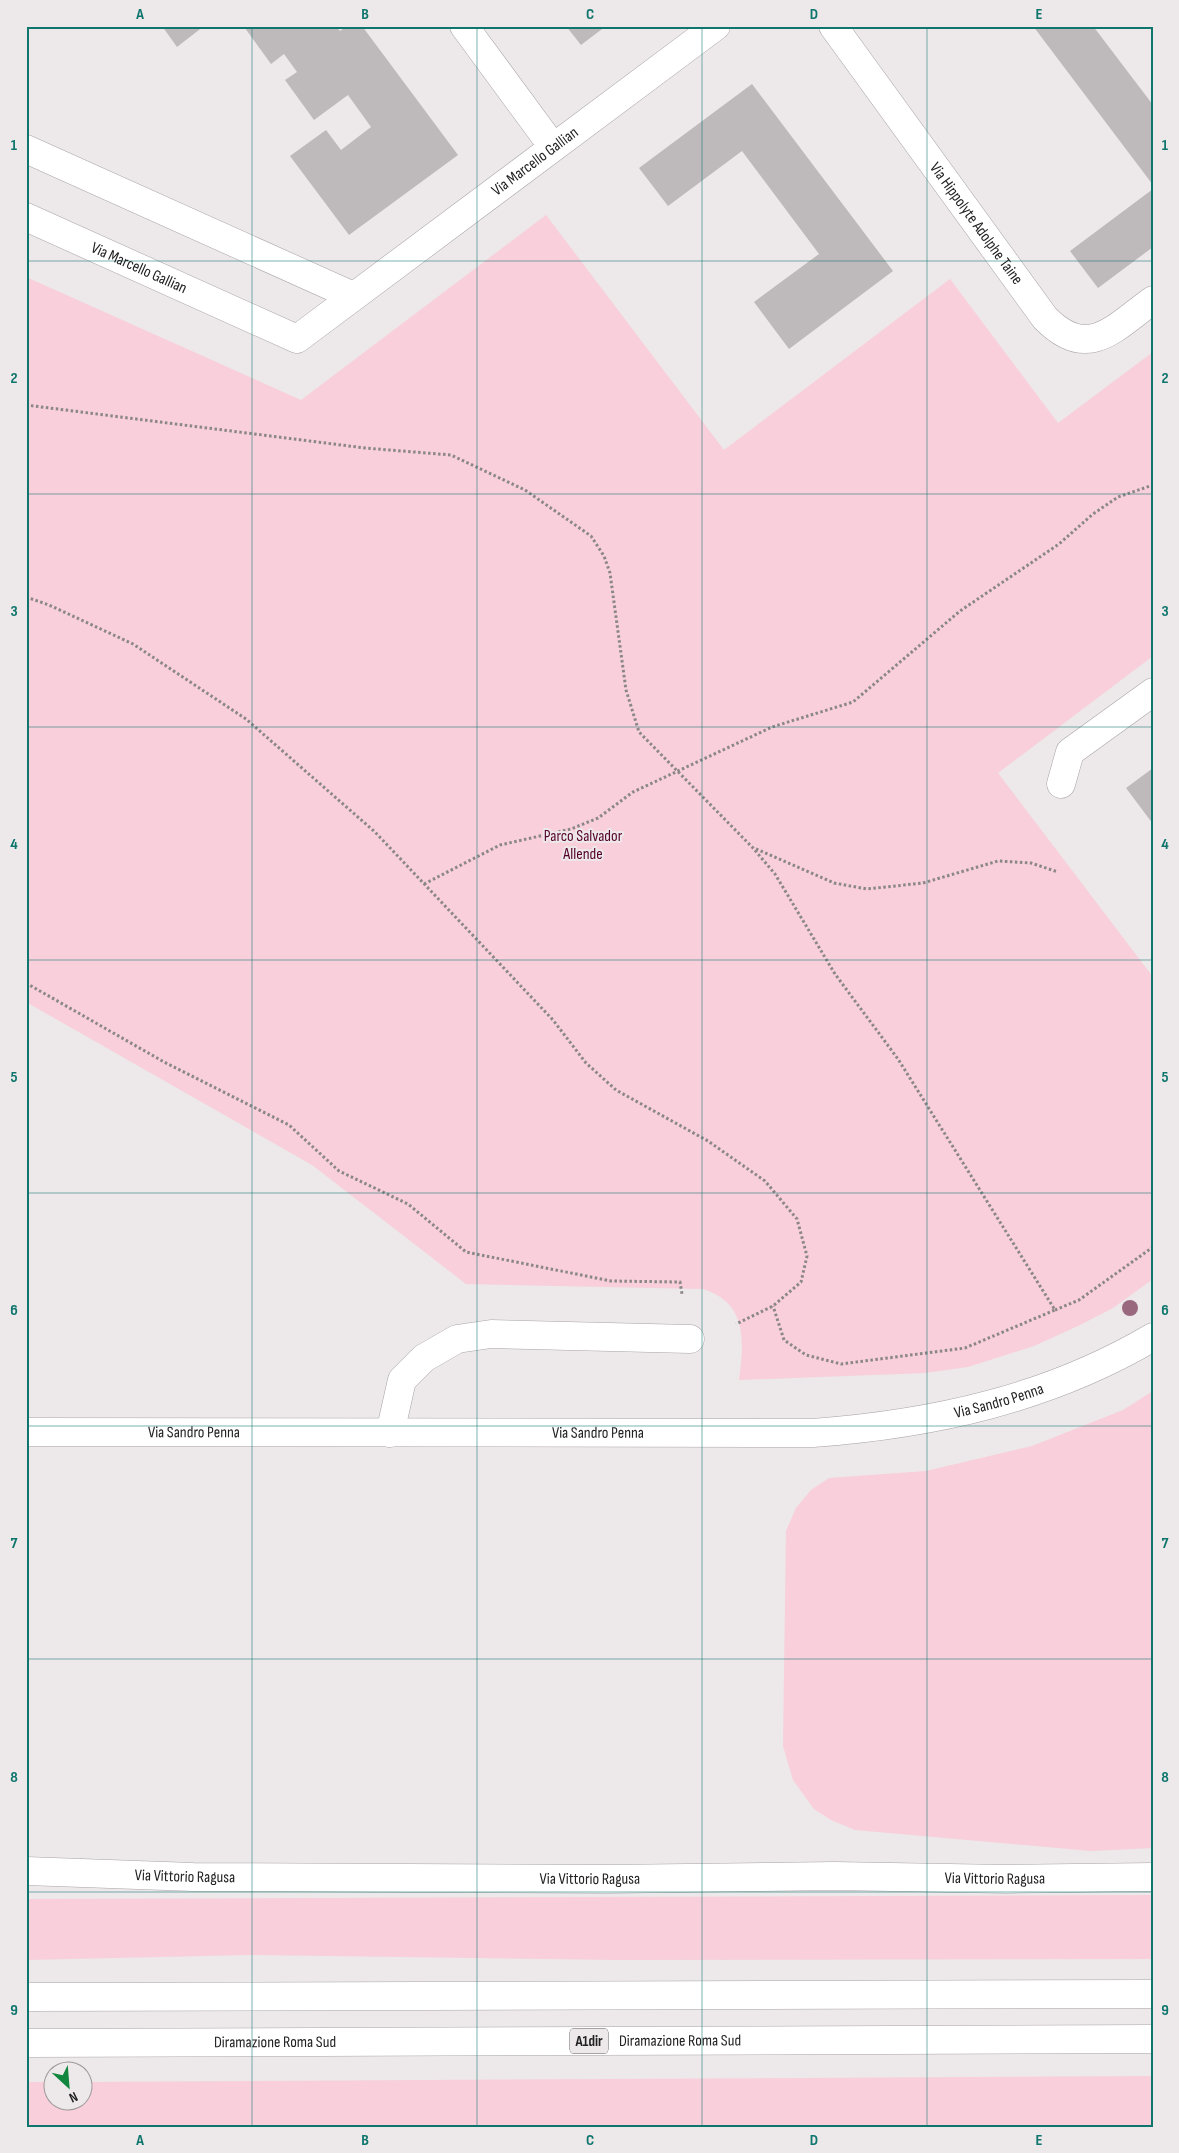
<svg xmlns="http://www.w3.org/2000/svg" width="1179" height="2153" viewBox="0 0 1179 2153" font-family="'Sofia Sans Condensed',sans-serif">
	<style>
		.green { fill: #f8cfda }
		.building { fill: #beb9ba }
		.lines { fill: none; stroke-linecap: round; stroke-linejoin: round }
		.minor-casing { stroke: #aaa5a6; stroke-width: 29 }
		.highway-casing { stroke: #aaa5a6; stroke-width: 29 }
		.path { stroke: #8b8788; stroke-width: 3; stroke-dasharray: 2.5 2.5; stroke-linecap: butt }
		.minor { stroke: #fff; stroke-width: 28 }
		.highway { stroke: #fff; stroke-width: 28 }
		.tree { fill: #99687f }
		.grid { fill: none; stroke: #0f766e; stroke-width: 1; stroke-opacity: 0.55 }
		.labels { text-anchor: middle; dominant-baseline: central; stroke-width: 4; stroke-linejoin: round; paint-order: stroke }
		.shield { fill: #ede8e9; stroke: #605d5e; stroke-width: 1 }
		.shield-label { font-size: 15px; font-weight: bold; fill: #232222 }
		.street-label { font-size: 16px; fill: #232222; stroke: #ede8e9 }
		.park-label { font-size: 16px; fill: #550029; stroke: #ede8e9 }
		.neatline { fill: none; stroke: #0f766e; stroke-width: 2 }
		.grid-label { font-size: 16px; text-anchor: middle; font-weight: bold; fill: #0f766e }
	</style>
	<rect width="100%" height="100%" fill="#ede8e9"/>
	<g class="green">
		<path d="M546 215 724 450 950 279 1058 423 1153 352V656L998 773 1153 977V1279L1113 1308 1078 1326 1034 1346 968 1367 925 1373 739 1380C744 1342 748 1303 703 1289L466 1284 312 1165 26 1002V277L301 400Z"/>
		<path d="M1153 1391V1848L1091 1851 855 1830 831 1820 814 1809 793 1780 783 1746 786 1531 796 1508 811 1490 829 1478 926 1471 1032 1446 1123 1410Z"/>
		<path d="M1153 1895V1959L618 1960 248 1955 26 1960V1899Z"/>
		<path d="M1153 2076V2127H26V2082H52V2100H82L83 2082Z"/>
	</g>
	<g class="building">
		<path d="M162 26H204L177 47Z"/>
		<path d="M248 26H336L340 31 347 26H362L458 155 349 235 290 156 326 130 341 150 371 127 348 95 314 120 285 80 297 72 284 54 271 64 245 28Z"/>
		<path d="M566 26H606L581 45Z"/>
		<path d="M1033 26H1093L1153 105V185Z"/>
		<path d="M752 84 893 271 789 349 754 302 819 254 742 151 668 206 639 168Z"/>
		<path d="M1153 189V247L1098 288 1070 251Z"/>
		<path d="M1153 768V824L1126 788Z"/>
	</g>
	<g class="lines">
		<g class="minor-casing">
			<g id="minor">
				<path d="M464 26 553 147"/>
				<path id="s1" d="M833 26 1045 318C1088 362 1114 328 1153 300"/>
				<path d="M26 149 353 296"/>
				<path id="s2" d="M26 217 297 339 716 26"/>
				<path d="M1061 784 1070 752 1153 692"/>
				<path id="s3" d="M26 1432 813 1433C933 1424 1048 1399 1153 1337"/>
				<path d="M390 1433 402 1380 424 1358 457 1339 491 1334 690 1339"/>
			</g>
		</g>
		<g class="highway-casing">
			<g id="highway">
				<path id="s4" d="M26 1871 193 1877 609 1879 834 1876 1006 1879 1153 1877"/>
				<path d="M26 1997 1153 1994"/>
				<path id="s5" d="M26 2043 1153 2039"/>
			</g>
		</g>
		<g class="path">
			<path d="M26 405 365 448 451 455 525 490 591 536 604 556 610 573 626 690 639 732 753 848 775 874 835 974 898 1059 1055 1310 965 1348 841 1364 806 1355 784 1340 773 1306"/>
			<path d="M26 597 49 605 133 644 246 719 375 832 553 1020 586 1063 616 1090 708 1141 765 1181 797 1219 807 1256 801 1282 773 1306 736 1324"/>
			<path d="M756 849 834 883 867 889 923 883 998 861 1031 863 1058 872"/>
			<path d="M424 884 500 845 571 829 598 818 633 792 772 727 853 702 960 611 1059 544 1093 514 1118 497 1153 485"/>
			<path d="M26 983 164 1062 289 1125 339 1171 408 1204 466 1252 611 1281 680 1282 682 1294"/>
			<path d="M1055 1310 1079 1300 1153 1247"/>
		</g>
		<use href="#minor" class="minor"/>
		<use href="#highway" class="highway"/>
	</g>
	<circle class="tree" cx="1130" cy="1308" r="8"/>
	<path class="grid" d="M252 26V2127M477 26V2127M702 26V2127M927 26V2127M26 261H1153M26 494H1153M26 727H1153M26 960H1153M26 1193H1153M26 1426H1153M26 1659H1153M26 1892H1153"/>
	<g class="labels">
		<rect class="shield" x="570" y="2028.5" width="38" height="25" rx="4"/>
		<g class="shield-label">
			<text x="589" y="2041">A1dir</text>
		</g>
		<g class="street-label">
			<text stroke="none"><textPath href="#s2" startOffset="594">Via Marcello Gallian</textPath></text>
			<text stroke="none"><textPath href="#s1" startOffset="244">Via Hippolyte Adolphe Taine</textPath></text>
			<text stroke="none"><textPath href="#s2" startOffset="124">Via Marcello Gallian</textPath></text>
			<text stroke="none"><textPath href="#s3" startOffset="976">Via Sandro Penna</textPath></text>
			<text stroke="none"><textPath href="#s3" startOffset="168">Via Sandro Penna</textPath></text>
			<text stroke="none"><textPath href="#s3" startOffset="572">Via Sandro Penna</textPath></text>
			<text stroke="none"><textPath href="#s4" startOffset="159">Via Vittorio Ragusa</textPath></text>
			<text stroke="none"><textPath href="#s4" startOffset="969">Via Vittorio Ragusa</textPath></text>
			<text stroke="none"><textPath href="#s4" startOffset="564">Via Vittorio Ragusa</textPath></text>
			<text stroke="none"><textPath href="#s5" startOffset="654">Diramazione Roma Sud</textPath></text>
			<text stroke="none"><textPath href="#s5" startOffset="249">Diramazione Roma Sud</textPath></text>
		</g>
		<g class="park-label">
			<text x="583" y="836">Parco Salvador<tspan x="583" dy="18">Allende</tspan></text>
		</g>
	</g>
	<rect width="1179" height="2153" fill="none" stroke="#ede8e9" stroke-width="55"/>
	<g transform="translate(68 2086) rotate(154)"><circle r="24" fill="#ede8e9" stroke="#9c9999"/>
	<path d="M0-4L9 19L0 12L-9 19Z" fill="#11863e"/>
	<text y="-8" font-size="14" font-weight="bold" text-anchor="middle" fill="#232222">N</text>
	</g>
	<rect x="28" y="28" width="1124" height="2098" class="neatline"/>
	<g class="grid-label">
		<text x="140" y="19">A</text>
		<text x="365" y="19">B</text>
		<text x="590" y="19">C</text>
		<text x="814" y="19">D</text>
		<text x="1039" y="19">E</text>
		<text x="14" y="150">1</text>
		<text x="1165" y="150">1</text>
		<text x="14" y="383">2</text>
		<text x="1165" y="383">2</text>
		<text x="14" y="616">3</text>
		<text x="1165" y="616">3</text>
		<text x="14" y="849">4</text>
		<text x="1165" y="849">4</text>
		<text x="14" y="1082">5</text>
		<text x="1165" y="1082">5</text>
		<text x="14" y="1315">6</text>
		<text x="1165" y="1315">6</text>
		<text x="14" y="1548">7</text>
		<text x="1165" y="1548">7</text>
		<text x="14" y="1782">8</text>
		<text x="1165" y="1782">8</text>
		<text x="14" y="2015">9</text>
		<text x="1165" y="2015">9</text>
		<text x="140" y="2145">A</text>
		<text x="365" y="2145">B</text>
		<text x="590" y="2145">C</text>
		<text x="814" y="2145">D</text>
		<text x="1039" y="2145">E</text>
	</g>
</svg>
